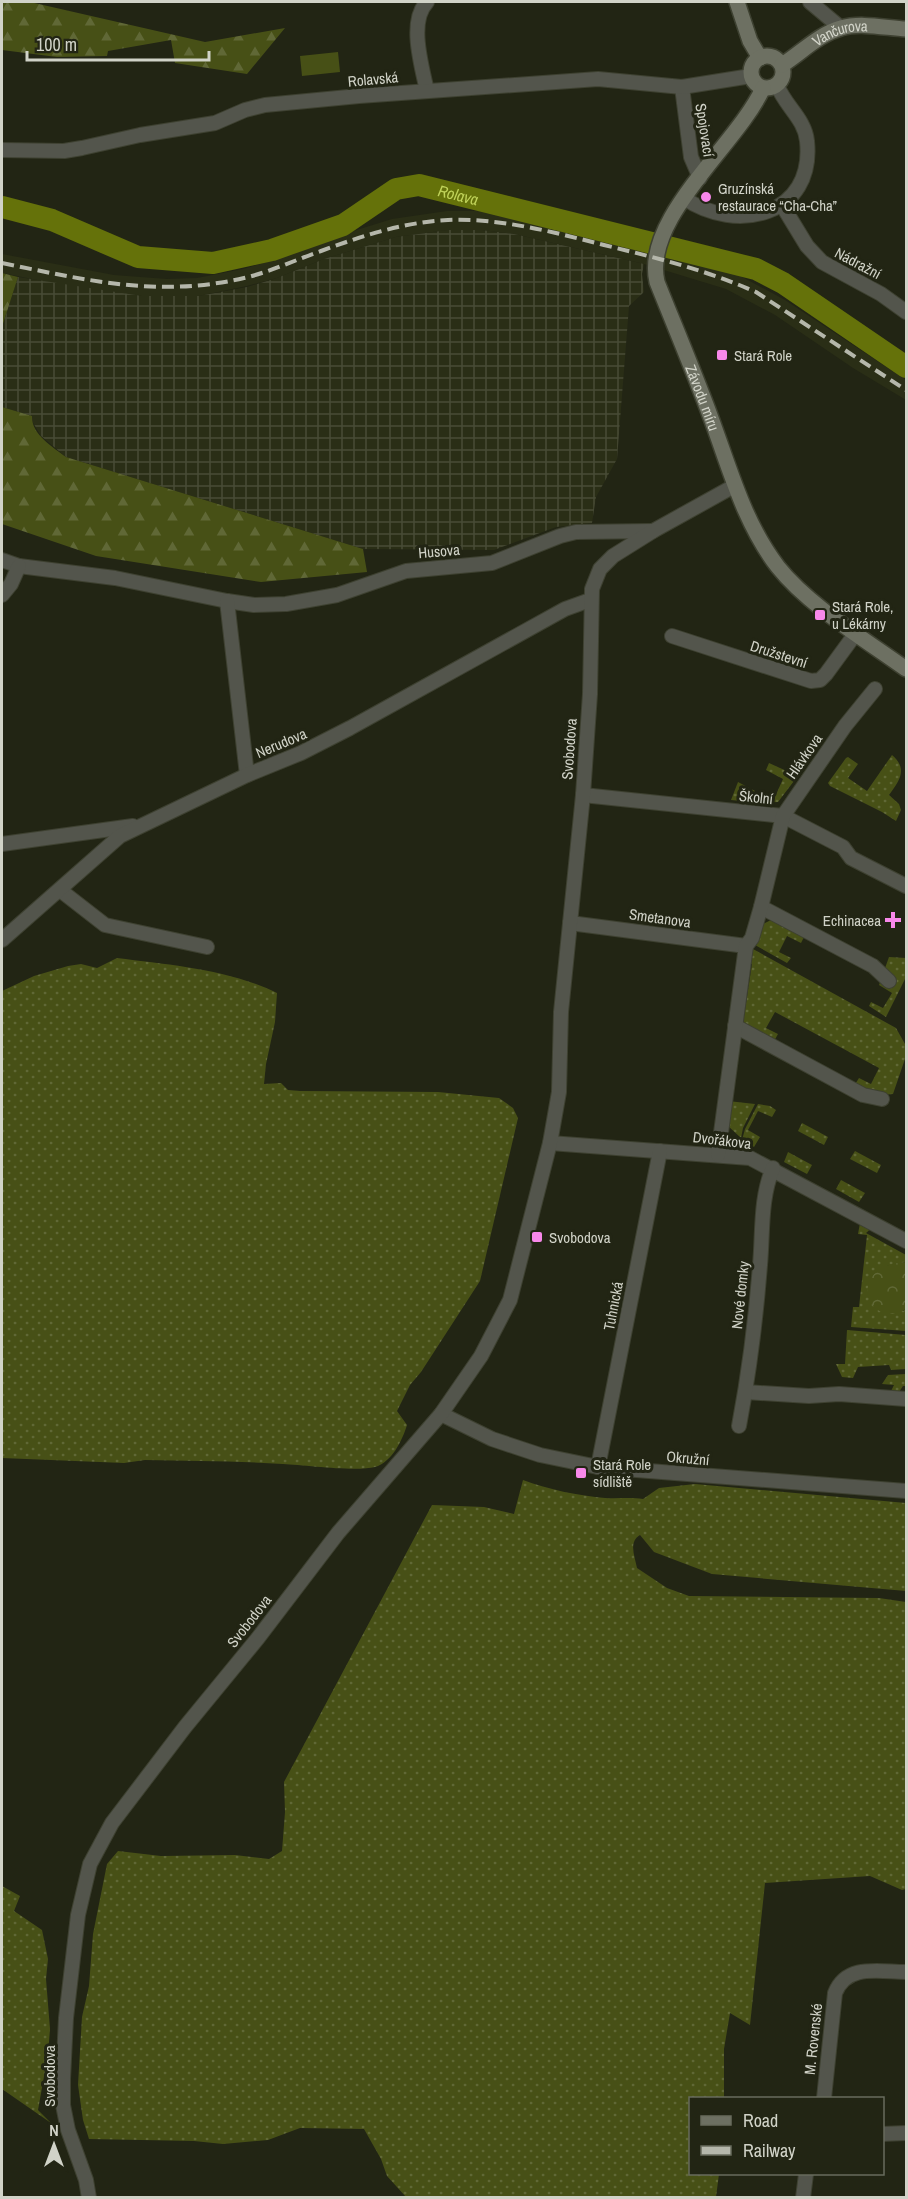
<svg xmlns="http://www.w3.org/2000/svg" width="908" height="2199" viewBox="0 0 908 2199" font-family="'Archivo Narrow',sans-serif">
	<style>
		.built { fill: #2a2e16 }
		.industrial { fill: url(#industrial-grid) }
		.grass { fill: url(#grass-dots) }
		.forest { fill: url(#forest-firs) }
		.park { fill: url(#park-crowns) }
		.pitch { fill: #475016 }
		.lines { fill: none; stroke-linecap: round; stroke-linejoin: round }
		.river { stroke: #65720a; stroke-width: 22 }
		.street-casing { stroke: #3e4131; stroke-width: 16 }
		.secondary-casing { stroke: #3e4131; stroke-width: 18 }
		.street { stroke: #53554c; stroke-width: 14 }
		.secondary { stroke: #6d7062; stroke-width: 15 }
		.rail { stroke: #b5b7ab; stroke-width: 4; stroke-dasharray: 12 6; stroke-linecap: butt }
		.poi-dot { fill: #f888ea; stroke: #222514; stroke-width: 2 }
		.labels { text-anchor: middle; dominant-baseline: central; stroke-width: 6; stroke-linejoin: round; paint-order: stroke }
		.street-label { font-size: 15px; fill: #d1d3c8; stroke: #222514 }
		.poi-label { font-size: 15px; fill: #d1d3c8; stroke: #222514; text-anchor: start }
		.water-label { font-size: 16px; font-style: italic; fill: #c0d35a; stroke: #222514 }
	</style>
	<defs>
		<pattern id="industrial-grid" width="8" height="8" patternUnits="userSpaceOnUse" patternTransform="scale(1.5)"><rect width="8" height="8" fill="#2a2e16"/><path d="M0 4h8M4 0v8" fill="none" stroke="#484b36"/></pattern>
		<pattern id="grass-dots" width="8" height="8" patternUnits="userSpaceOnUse" patternTransform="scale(1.5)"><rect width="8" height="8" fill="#475016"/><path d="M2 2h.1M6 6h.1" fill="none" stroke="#606836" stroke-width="1.8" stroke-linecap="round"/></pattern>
		<pattern id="forest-firs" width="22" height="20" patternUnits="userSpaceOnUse" patternTransform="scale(1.5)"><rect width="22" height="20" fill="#475016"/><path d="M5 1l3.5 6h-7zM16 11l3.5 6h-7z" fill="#606836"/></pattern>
		<pattern id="park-crowns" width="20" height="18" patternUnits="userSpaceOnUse" patternTransform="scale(1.5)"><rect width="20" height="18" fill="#475016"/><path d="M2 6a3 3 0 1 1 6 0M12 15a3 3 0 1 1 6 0" fill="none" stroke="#606836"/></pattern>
	</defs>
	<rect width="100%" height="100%" fill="#222514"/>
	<path class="built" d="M447 211H482L517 216 659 250 733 272 785 300 906 380V400L853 368 775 315 726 289 644 264 514 234 481 230H448L396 237 324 259 277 278 247 286 199 296H142L77 288 2 273V254L114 275 167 279 197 278 243 269 271 261 318 242 392 219Z"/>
	<path class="industrial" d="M448 230H481L514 234 644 264 642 274 644 292 629 306 617 459 596 497 592 523 556 527 494 550 363 549 66 457 41 436 32 421V416L2 407V327L18 277 142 296H199L247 287 277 278 324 259 396 237Z"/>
	<g class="grass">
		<path d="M892 755C908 769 900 780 889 795L899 804 901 810 896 821 882 812 830 786 828 783 846 758 848 757 858 764 848 778 867 791Z"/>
		<path d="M769 763 791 773 794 781 778 802 758 803 761 793 774 799 783 779 766 770Z"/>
		<path d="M738 782 755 791 751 802 731 800Z"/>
		<path d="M773 919 805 935 801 943 787 936 779 952 791 958 787 963 755 945 763 924Z"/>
		<path d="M753 949 896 1028 905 1044 906 1056 893 1094C881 1096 865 1091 854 1086L859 1078 871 1084 879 1068 775 1012 766 1028 778 1034 773 1043 745 1025 742 1021V1016H744L752 964 749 963Z"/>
		<path d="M889 957 906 958V977L886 1017 869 1006 871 1002 883 1008 892 993 879 985Z"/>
		<path d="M117 958C170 965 228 969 277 993L275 1022 266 1064 264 1084 281 1083 288 1090 300 1091 438 1092 499 1098 513 1108 518 1118 480 1281 421 1372 410 1385 397 1411 407 1425C402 1441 392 1462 375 1467 356 1472 305 1465 283 1464 237 1461 191 1461 145 1460L124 1463 2 1458V991L34 976 68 966 81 964 97 968Z"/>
		<path d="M728 1101 755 1104 743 1128 741 1138 727 1125Z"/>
		<path d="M758 1104 770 1106 776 1110 772 1117 758 1111 748 1130 760 1137 754 1147 742 1140 745 1129Z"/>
		<path d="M802 1123 828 1137 824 1145 798 1131Z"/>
		<path d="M855 1151 881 1165 877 1173 850 1159Z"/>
		<path d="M788 1152 812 1165 807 1174 784 1162Z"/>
		<path d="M841 1180 865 1193 859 1202 836 1189Z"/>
		<path d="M860 1223 874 1226 866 1233 906 1255V1262L887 1266 903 1311 906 1309V1331L851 1327 853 1307H859L867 1235 858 1234Z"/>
		<path d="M847 1330 906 1335V1369L891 1370 889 1365 858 1367 853 1378 842 1377 836 1364H845Z"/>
		<path d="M906 1374V1386H903L897 1395H889L894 1385 882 1384 888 1375Z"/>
		<path d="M523 1480C546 1489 580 1496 605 1498 618 1499 630 1497 643 1499L659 1488 695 1484 906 1503V1591L712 1574 654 1552 640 1535C628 1542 635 1557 637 1568L667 1588 689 1596 879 1598 906 1602V1889L902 1890 870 1876 765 1883 750 2025 730 2013 724 2049V2098H690V2174H719L716 2197H406L387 2176 381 2159 364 2129 300 2128 268 2140 223 2144 194 2141 89 2139 83 2120 78 2085 82 2017 89 1986 93 1934 107 1864 118 1851 161 1856 235 1855 269 1859 282 1851 285 1812 284 1782 432 1505 484 1507 514 1514Z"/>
		<path d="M2 1886 20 1896 14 1911 42 1930 48 1959 46 1979 50 2029 48 2054 38 2110 51 2123 2 2089Z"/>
	</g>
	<g class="forest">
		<path d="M2 2H30L205 42 285 28 247 74 175 63 171 40 108 51 107 56 57 57 2 50Z"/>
		<path d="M2 273 18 277 2 327Z"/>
		<path d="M2 407 32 416C31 434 53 447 66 457L363 549 367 572 261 582 96 556 2 524Z"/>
	</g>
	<path class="park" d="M906 1262V1309C876 1329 851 1285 882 1268 889 1264 898 1263 906 1262Z"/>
	<path class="pitch" d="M338 52 340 72 302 76 300 56Z"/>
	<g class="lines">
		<path class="river" id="s1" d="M2 207 52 220 138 257 213 263 272 250 343 225 396 189 419 185 756 269 783 283 906 367"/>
		<g class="street-casing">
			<g id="street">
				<path d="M427 2C408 21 422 67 427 91"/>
				<path d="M810 2 841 28"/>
				<path d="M682 87 691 157 700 178"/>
				<path d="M2 150 64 151 82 148 140 135 215 123 245 110 265 105 359 96 598 79 682 87 751 76"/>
				<path d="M684 198C736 234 815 216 807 141 805 119 785 106 777 85"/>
				<path d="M782 205 807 246 822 262 881 294 906 312"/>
				<path d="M2 560 19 566 115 578 227 601 254 605 286 604 337 595 406 571 492 563 560 536 576 532 653 531"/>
				<path d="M2 595 11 584 19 566"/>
				<path d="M227 601 247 775"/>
				<path d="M672 636 811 681 820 680 826 674 856 633"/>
				<path d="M583 795 783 816 843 847 851 858 906 886"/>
				<path d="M2 844 133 826"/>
				<path d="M60 890 105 925 207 947"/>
				<path d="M761 907 873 966 889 981"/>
				<path d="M570 923 746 946"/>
				<path d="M2 940 120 836 247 775 301 753 350 728 565 609 590 600"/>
				<path d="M735 1026 863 1095 882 1099"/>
				<path d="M550 1143 750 1158 906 1241"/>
				<path d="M718 1155 746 946 752 938 761 907 783 816 845 726 875 689"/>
				<path d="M746 1392 809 1396 839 1394 906 1399"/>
				<path d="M441 1414 492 1439 540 1455 598 1467 906 1491"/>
				<path d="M739 1426C749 1373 756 1318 760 1265 763 1233 760 1198 773 1168"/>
				<path d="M598 1467 660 1151"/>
				<path d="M824 2098 835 1993C847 1963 880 1972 906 1972"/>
				<path d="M882 2134 906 2133"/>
				<path d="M89 2198 86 2180 68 2130 63 2105V2079L66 2018 78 1915 90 1864 112 1823 185 1727 258 1638 338 1533 441 1414 481 1356 510 1300 550 1143 559 1092 561 1012 583 795 590 694 592 589 600 569 613 556 653 531 734 486"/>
				<path d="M803 2198 806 2174"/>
			</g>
		</g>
		<g class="secondary-casing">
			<g id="secondary">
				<path d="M737 2 750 41 760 58"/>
				<circle cx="767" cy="72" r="16"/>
				<path id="s2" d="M782 65C801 53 819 34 841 28 861 22 886 28 906 29"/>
				<path id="s3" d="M763 88C738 144 642 218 657 282 675 327 694 372 711 418 730 469 744 523 778 567 809 606 866 640 906 669"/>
			</g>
		</g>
		<use href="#street" class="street"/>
		<use href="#secondary" class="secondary"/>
		<path class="rail" d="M2 263C85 280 159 298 244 278 270 272 295 260 321 251 362 236 404 222 448 220 501 218 553 232 604 245 657 258 706 270 756 292L906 390"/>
	</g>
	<g class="poi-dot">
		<circle cx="706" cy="197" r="6"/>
		<rect x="716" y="349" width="12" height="12" rx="3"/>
		<rect x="814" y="609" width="12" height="12" rx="3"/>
		<path d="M890 911h6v6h6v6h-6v6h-6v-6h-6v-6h6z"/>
		<rect x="531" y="1231" width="12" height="12" rx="3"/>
		<rect x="575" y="1467" width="12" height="12" rx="3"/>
	</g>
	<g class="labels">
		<g class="street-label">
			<text stroke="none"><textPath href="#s2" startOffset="68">Vančurova</textPath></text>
			<text transform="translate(373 79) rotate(-5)">Rolavská</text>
			<text transform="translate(705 130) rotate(81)">Spojovací</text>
			<text transform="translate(858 263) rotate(28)">Nádražní</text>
			<text stroke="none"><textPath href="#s3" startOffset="351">Závodu míru</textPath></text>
			<text transform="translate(439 551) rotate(-5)">Husova</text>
			<text transform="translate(779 654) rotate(18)">Družstevní</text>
			<text transform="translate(281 743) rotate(-23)">Nerudova</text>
			<text transform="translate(569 749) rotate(-86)">Svobodova</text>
			<text transform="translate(804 756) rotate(-55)">Hlávkova</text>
			<text transform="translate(756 797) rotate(6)">Školní</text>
			<text transform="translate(660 918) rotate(8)">Smetanova</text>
			<text transform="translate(722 1140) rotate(7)">Dvořákova</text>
			<text transform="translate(740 1295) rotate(-84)">Nové domky</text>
			<text transform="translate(613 1306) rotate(-79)">Tuhnická</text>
			<text transform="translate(688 1458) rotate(5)">Okružní</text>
			<text transform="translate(249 1621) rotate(-52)">Svobodova</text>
			<text transform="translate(813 2039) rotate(-84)">M. Rovenské</text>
			<text transform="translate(49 2076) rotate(-90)">Svobodova</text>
		</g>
		<g class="poi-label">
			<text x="718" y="188">Gruzínská<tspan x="718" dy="17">restaurace “Cha-Cha”</tspan></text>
			<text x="734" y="355">Stará Role</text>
			<text x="832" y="606">Stará Role,<tspan x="832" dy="17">u Lékárny</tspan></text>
			<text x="881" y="920" text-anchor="end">Echinacea</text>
			<text x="549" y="1237">Svobodova</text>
			<text x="593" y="1464">Stará Role<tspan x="593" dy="17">sídliště</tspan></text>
		</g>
		<g class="water-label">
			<text stroke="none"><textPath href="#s1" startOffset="484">Rolava</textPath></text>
		</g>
	</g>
	<rect width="908" height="2199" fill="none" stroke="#d1d3c8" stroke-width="6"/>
	<rect x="689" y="2097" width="195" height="78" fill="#222514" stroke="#686b5c" stroke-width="1.5"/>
	<rect x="701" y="2116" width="30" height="9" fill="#6d7062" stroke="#686b5c" stroke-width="1.5"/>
	<text x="743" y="2127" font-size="18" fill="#d1d3c8">Road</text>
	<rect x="701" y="2146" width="30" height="9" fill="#b5b7ab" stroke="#686b5c" stroke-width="1.5"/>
	<text x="743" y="2157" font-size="18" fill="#d1d3c8">Railway</text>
	<g transform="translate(54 2145)" stroke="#222514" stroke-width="4.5" paint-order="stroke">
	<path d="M0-4.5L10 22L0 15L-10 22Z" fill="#d1d3c8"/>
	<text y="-9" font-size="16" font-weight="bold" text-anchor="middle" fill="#d1d3c8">N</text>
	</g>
	<path d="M27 51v9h182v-9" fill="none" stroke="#d1d3c8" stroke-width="3"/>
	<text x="36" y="51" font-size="18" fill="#d1d3c8" stroke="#222514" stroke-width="4.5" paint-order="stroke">100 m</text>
</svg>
